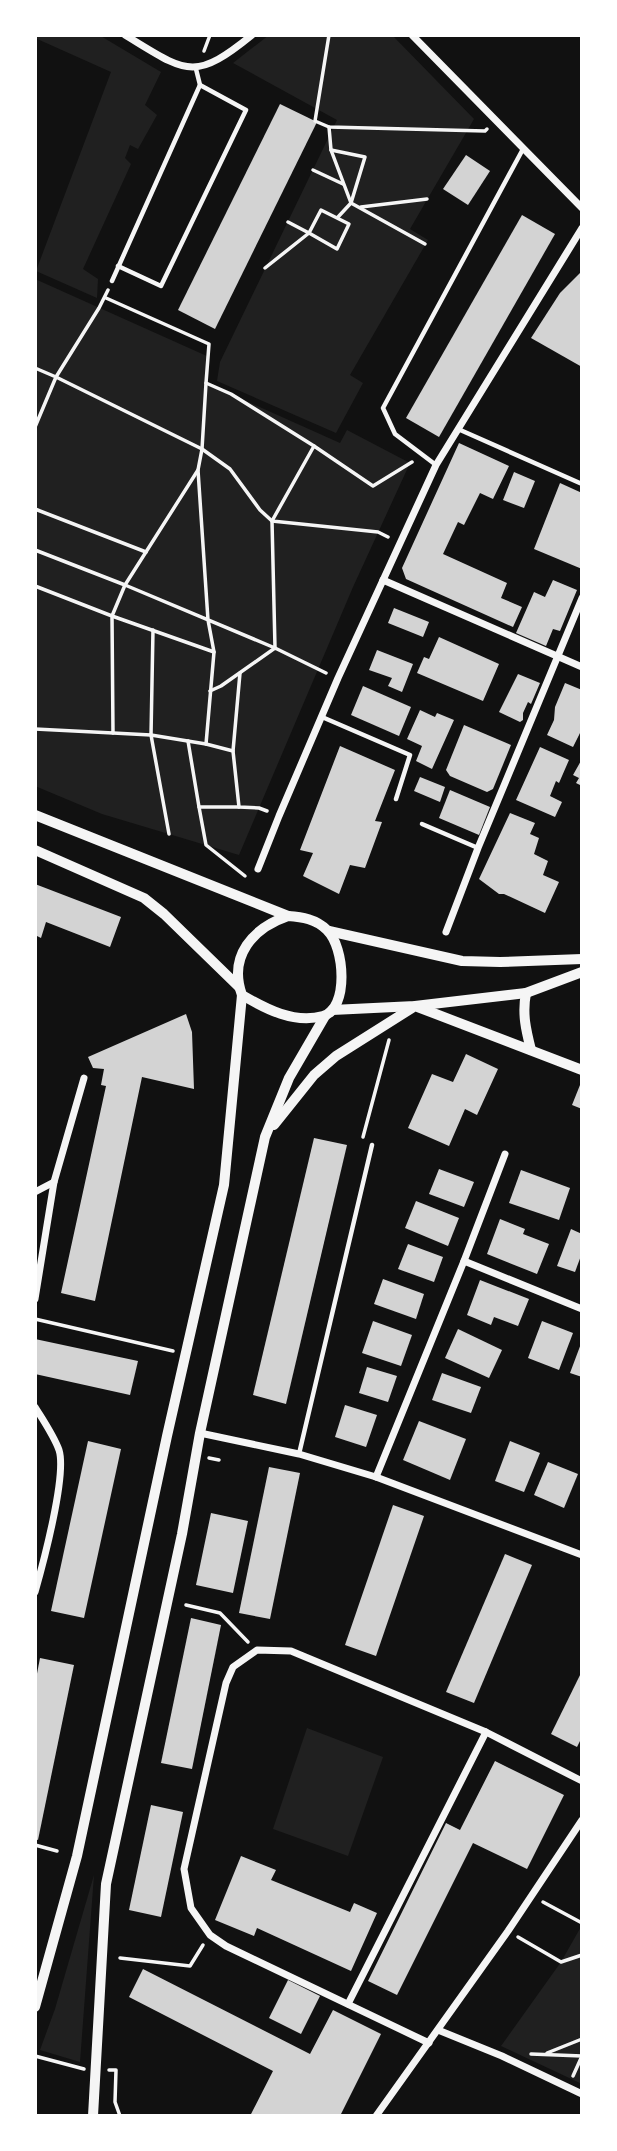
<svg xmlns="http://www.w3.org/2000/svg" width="617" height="2151" viewBox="0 0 617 2151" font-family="Arial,sans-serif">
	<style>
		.green { fill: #202020 }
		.building { fill: #d3d3d3 }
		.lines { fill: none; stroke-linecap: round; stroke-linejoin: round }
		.path { stroke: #f5f5f5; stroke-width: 3.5 }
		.service { stroke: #f5f5f5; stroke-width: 4.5 }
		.minor { stroke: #f5f5f5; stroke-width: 7 }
		.tertiary { stroke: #f5f5f5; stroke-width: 10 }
		.secondary { stroke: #f5f5f5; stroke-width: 10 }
	</style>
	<rect width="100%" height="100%" fill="#111"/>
	<g class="green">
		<path d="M35 35H99L161 72 145 105 157 115 138 149 130 145 125 158 131 164 83 269 98 279 97 298 36 271 111 72 35 38Z"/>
		<path d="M269 35H392L474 119 410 229 428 240 350 375 363 383 336 433 217 381 220 362 337 120 233 63Z"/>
		<path d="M35 279 209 357 206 383 340 443 347 430 410 463 353 587 239 855 102 814 35 786Z"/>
		<path d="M307 1728 383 1757 348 1856 273 1829Z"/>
		<path d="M94 1875 80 2062 40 2050 55 2009Z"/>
		<path d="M582 1925V2084L501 2046 561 1962Z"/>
	</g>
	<g class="building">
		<path d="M280 104 317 122 215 329 178 310Z"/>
		<path d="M466 155 490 171 468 205 443 189Z"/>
		<path d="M522 215 555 234 439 437 406 418Z"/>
		<path d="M582 271V367L531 338 560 293Z"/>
		<path d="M459 443 509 466 493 499 480 493 464 525 458 522 443 554 507 583 501 598 522 607 513 627 406 579 402 568Z"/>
		<path d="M514 472 535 481 524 508 503 500Z"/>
		<path d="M560 483 582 493V569L534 549Z"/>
		<path d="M553 580 577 590 560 631 553 629 546 646 516 633 534 592 545 597Z"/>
		<path d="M394 608 429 622 423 637 388 623Z"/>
		<path d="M439 637 499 664 483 701 417 673 424 657 429 659Z"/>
		<path d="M377 650 413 664 402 692 388 686 392 678 369 670Z"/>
		<path d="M518 674 540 683 531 704 528 702 523 713V720L520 722 499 712Z"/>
		<path d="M565 683 582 690V734L580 733 573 747 547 735 554 720 555 707Z"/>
		<path d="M363 686 411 707 399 736 351 715Z"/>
		<path d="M420 710 435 717 437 713 454 720 432 769 416 761 422 746 407 739Z"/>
		<path d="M464 725 511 745 493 789 487 792 450 776 446 770Z"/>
		<path d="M340 746 395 770 375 821 382 822 365 868 350 865 339 894 303 876 313 853 300 850Z"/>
		<path d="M540 747 569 760 559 783 556 781 550 796 562 802 555 817 516 800Z"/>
		<path d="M582 759V786L576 783 579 778 573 775Z"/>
		<path d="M420 777 445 787 440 802 414 791Z"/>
		<path d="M450 790 490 807 479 835 439 818Z"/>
		<path d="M510 813 535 823 530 834 539 838 534 854 548 861 543 875 559 882 545 913 504 894H499L479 879Z"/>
		<path d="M35 884 121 917 110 947 46 922 41 938 35 935Z"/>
		<path d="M186 1014 192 1032 194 1089 142 1077 95 1301 61 1293 106 1086 101 1085 104 1069 93 1068 88 1057Z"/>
		<path d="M466 1054 498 1069 477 1115 465 1109 449 1146 408 1128 432 1074 453 1082Z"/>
		<path d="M582 1080V1109L572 1105Z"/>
		<path d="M314 1138 347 1145 286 1404 253 1395Z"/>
		<path d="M439 1169 474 1182 464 1207 429 1194Z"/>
		<path d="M521 1170 570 1188 559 1220 509 1203Z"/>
		<path d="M416 1201 459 1218 448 1246 405 1228Z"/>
		<path d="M500 1219 525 1229 523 1234 549 1244 537 1274 487 1254Z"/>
		<path d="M571 1229 582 1234V1253L575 1272 557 1266Z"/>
		<path d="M408 1244 443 1257 434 1282 398 1269Z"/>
		<path d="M383 1279 424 1294 416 1319 374 1304Z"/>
		<path d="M480 1280 529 1299 518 1326 494 1317 491 1325 467 1315Z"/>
		<path d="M373 1321 412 1335 401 1366 362 1353Z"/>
		<path d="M542 1321 573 1333 559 1370 528 1358Z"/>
		<path d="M458 1329 502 1350 489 1378 445 1358Z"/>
		<path d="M35 1339 138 1361 130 1395 35 1374Z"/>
		<path d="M582 1341V1377L570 1373Z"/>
		<path d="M367 1367 397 1376 388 1402 359 1393Z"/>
		<path d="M442 1373 481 1387 471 1413 432 1400Z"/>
		<path d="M345 1405 377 1415 366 1447 335 1437Z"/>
		<path d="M419 1421 466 1439 450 1480 403 1460Z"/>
		<path d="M88 1441 121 1449 84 1618 51 1611Z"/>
		<path d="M510 1441 540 1453 524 1492 495 1481Z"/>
		<path d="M548 1462 578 1474 564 1508 534 1495Z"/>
		<path d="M269 1467 300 1473 270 1619 239 1613Z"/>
		<path d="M393 1505 424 1516 376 1656 345 1645Z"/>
		<path d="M211 1513 248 1521 233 1593 196 1585Z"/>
		<path d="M505 1554 532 1565 474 1703 446 1692Z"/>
		<path d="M191 1618 221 1625 192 1769 161 1763Z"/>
		<path d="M40 1658 74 1665 38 1840 35 1839V1684Z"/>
		<path d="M582 1671V1737L577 1747 551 1734Z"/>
		<path d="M495 1761 564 1795 527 1869 473 1843 397 1995 368 1981 446 1823 460 1830Z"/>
		<path d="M151 1805 183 1812 161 1917 129 1910Z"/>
		<path d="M241 1856 276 1870 271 1880 350 1912 354 1903 377 1913 351 1971 257 1928 254 1936 215 1920Z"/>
		<path d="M143 1969 310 2054 333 2010 381 2034 340 2116H250L273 2071 129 1997Z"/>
		<path d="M288 1980 320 1996 301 2034 269 2018Z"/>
	</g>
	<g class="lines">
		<g class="path">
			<path d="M329 35 315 121 329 127 485 131 487 129"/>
			<path d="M204 51 210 35"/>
			<path d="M329 127 331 150 351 203 425 244"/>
			<path d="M331 150 365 157 351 203 338 217"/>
			<path d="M313 170 343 184"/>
			<path d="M361 207 427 199"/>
			<path d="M321 210 349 224 337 249 309 233Z"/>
			<path d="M265 268 309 233 288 222"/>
			<path d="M108 290 99 308 56 377 202 449 230 469 260 510 272 521 275 648 125 585 112 616 214 652 208 620 198 470"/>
			<path d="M106 298 209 344 206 383 231 394 314 446"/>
			<path d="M35 368 56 377 35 427"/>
			<path d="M35 509 146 552"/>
			<path d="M388 537 378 532 272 521 314 446 373 486 412 462"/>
			<path d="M35 550 125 585 198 470 202 449 206 383"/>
			<path d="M35 586 112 616 113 733 35 729"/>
			<path d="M210 691 221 686 275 648 326 673"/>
			<path d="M113 733 151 735 153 630"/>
			<path d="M188 741 199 807"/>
			<path d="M206 744 233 751 239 807 259 808 267 811"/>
			<path d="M233 751 240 673"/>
			<path d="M239 807H199L206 845 245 876"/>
			<path d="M169 834 151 735 206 744 214 652"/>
			<path d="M363 1137 389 1040"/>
			<path d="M35 1319 173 1351"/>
			<path d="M209 1458 219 1460"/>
			<path d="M186 1605 220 1613 248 1642"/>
			<path d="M35 1845 57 1851"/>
			<path d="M543 1902 582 1923"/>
			<path d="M518 1937 561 1962 582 1955"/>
			<path d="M120 1958 190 1966 203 1945"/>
			<path d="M547 2053 582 2039"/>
			<path d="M531 2054 582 2056 573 2076"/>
			<path d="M35 2056 84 2069"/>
			<path d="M109 2070H116L115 2102 120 2116"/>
		</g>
		<g class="service">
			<path d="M118 266 161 286 246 110 200 85"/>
			<path d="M112 281 200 85 196 69"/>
			<path d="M458 429 582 484"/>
			<path d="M436 465 395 434 383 408 523 149"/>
			<path d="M322 717 410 755 396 799"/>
			<path d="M422 824 478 848"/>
			<path d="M299 1454 372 1145"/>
		</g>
		<g class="minor">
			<path d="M125 35C186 72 193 83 252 35"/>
			<path d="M412 35 582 208"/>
			<path d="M383 580 582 667"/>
			<path d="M258 869 279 816 338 678 436 465 582 228"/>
			<path d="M446 932 478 848 582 598"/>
			<path d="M35 1192 54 1182 84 1078"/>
			<path d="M464 1261 582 1309"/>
			<path d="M35 1299 54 1182"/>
			<path d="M35 1407C43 1420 54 1436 59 1450 67 1475 43 1564 35 1592"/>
			<path d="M200 1433 299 1454 376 1477 582 1555"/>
			<path d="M376 1477 464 1261 505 1154"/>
			<path d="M348 2004 486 1732"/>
			<path d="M438 2030 502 2056 582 2094"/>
			<path d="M429 2043 226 1946 210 1935 191 1908 184 1869 226 1683 233 1667 257 1650 291 1651 486 1732 582 1781"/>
			<path d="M376 2116 508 1931 582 1820"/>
		</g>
		<g class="tertiary">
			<path d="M526 993C522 1014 526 1030 531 1050"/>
			<path d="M415 1006 582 1070"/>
		</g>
		<g class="secondary">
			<path d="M35 815 288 916"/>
			<path d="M35 850 144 898 164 914 239 987"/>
			<path d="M288 916C302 917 316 919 327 930 345 947 349 1009 323 1016 294 1024 266 1009 242 995 228 956 253 928 288 916Z"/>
			<path d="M329 931 462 961 500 962 582 959"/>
			<path d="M332 1010 415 1006 526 993 582 972"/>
			<path d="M274 1125 314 1075 336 1056 412 1008"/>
			<path d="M35 2007 77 1856 167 1436 224 1185 242 995"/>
			<path d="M93 2116 106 1884 182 1534 200 1433 265 1137 289 1078 325 1016"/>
		</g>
	</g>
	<rect width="617" height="2151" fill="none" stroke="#ffffff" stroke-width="74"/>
</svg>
